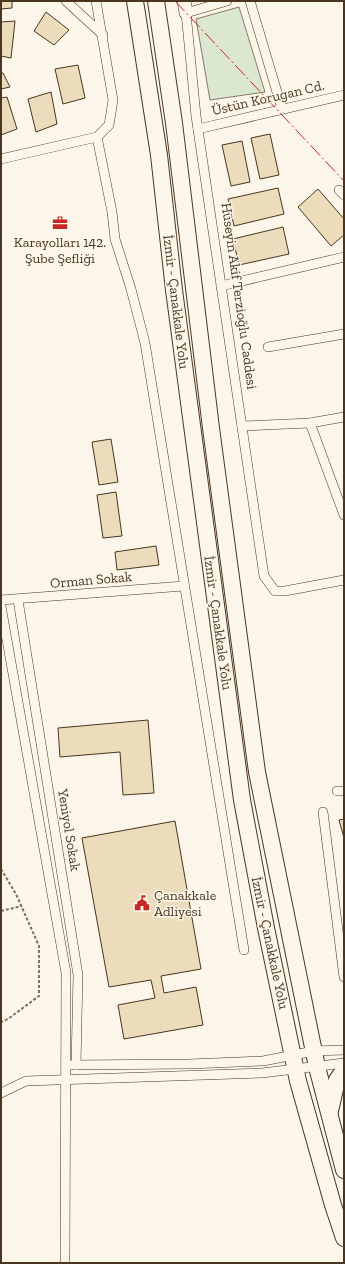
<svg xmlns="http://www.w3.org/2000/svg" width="345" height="1264" viewBox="0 0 345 1264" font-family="'Zilla Slab',serif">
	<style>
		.green { fill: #dce7d0; stroke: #887966 }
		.building { fill: #ecdcbc; stroke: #4a3520 }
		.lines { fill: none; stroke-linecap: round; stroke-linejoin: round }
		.street-casing { stroke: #4a3520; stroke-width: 10 }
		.secondary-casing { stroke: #4a3520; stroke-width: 14 }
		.highway-casing { stroke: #4a3520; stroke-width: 18 }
		.path { stroke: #7f6f5c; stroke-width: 2; stroke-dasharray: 3 2; stroke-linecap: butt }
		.street { stroke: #fbf6e9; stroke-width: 9 }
		.secondary { stroke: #fbf6e9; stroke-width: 13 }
		.highway { stroke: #fbf6e9; stroke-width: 16 }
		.power { stroke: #c62828; stroke-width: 1; stroke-dasharray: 14 3 2 3; stroke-linecap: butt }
		.labels { text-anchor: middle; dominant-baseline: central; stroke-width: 3; stroke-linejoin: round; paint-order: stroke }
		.street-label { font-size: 14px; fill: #4a3520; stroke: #fbf6e9 }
		.poi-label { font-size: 14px; fill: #4a3520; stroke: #fbf6e9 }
	</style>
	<rect width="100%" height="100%" fill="#fbf6e9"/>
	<path class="green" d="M239 7 265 92 210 100 196 19Z"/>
	<g class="building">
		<path d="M1 1H12V8L1 9Z"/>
		<path d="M46 12 69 30 54 45 34 31Z"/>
		<path d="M15 21 11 58 1 56V22Z"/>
		<path d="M78 65 85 98 63 104 55 69Z"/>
		<path d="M1 73H3L10 87 1 89Z"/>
		<path d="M51 92 57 124 36 132 28 99Z"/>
		<path d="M7 97 17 129 1 135V98Z"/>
		<path d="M270 134 279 175 260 179 251 138Z"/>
		<path d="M242 141 250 182 231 186 222 145Z"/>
		<path d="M278 188 284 214 234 226 228 199Z"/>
		<path d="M318 189 344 219V235L331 246 298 207Z"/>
		<path d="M283 227 289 254 239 265 233 239Z"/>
		<path d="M111 439 118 482 99 485 92 442Z"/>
		<path d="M116 492 122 536 103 538 97 495Z"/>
		<path d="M156 546 159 565 117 570 115 552Z"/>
		<path d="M148 720 154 793 123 795 120 752 60 757 58 728Z"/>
		<path d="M344 819V838L339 820Z"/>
		<path d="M175 821 201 969 161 976 164 993 196 987 203 1025 124 1039 118 1005 155 998 151 980 109 987 82 838Z"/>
	</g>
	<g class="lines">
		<g class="street-casing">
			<g id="street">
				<path d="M66 1 103 35"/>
				<path d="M227 1 186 13 196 116 264 576 275 591H285L344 580"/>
				<path d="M250 1 282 109"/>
				<path d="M198 129 344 95"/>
				<path d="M97 137 112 212 115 239 131 289 145 343 244 950"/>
				<path d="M1 159 97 137 109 125 113 100 96 1"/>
				<path d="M339 190 344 195"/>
				<path d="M221 286 344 257"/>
				<path d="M268 347 344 334"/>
				<path d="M310 423 344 515"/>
				<path d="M242 426 310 423 344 417"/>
				<path d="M1 600 184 586"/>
				<path d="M18 600 78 975 76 1065"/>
				<path d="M1 606 66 973 65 1263"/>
				<path d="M337 791H344"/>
				<path d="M323 812 344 977"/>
				<path d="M70 1065 189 1064 263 1061 314 1051 344 1050"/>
				<path d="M1 1093 26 1081 262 1073 344 1063"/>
			</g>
		</g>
		<g class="secondary-casing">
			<path id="secondary" d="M184 1 186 13"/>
		</g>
		<g class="highway-casing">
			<g id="highway">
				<path d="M135 1 159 155 174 290 242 800 266 928 298 1081 333 1205 344 1238"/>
				<path d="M156 1 174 123 211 428 257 772 317 1067 344 1170"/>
				<path d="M330 1111 337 1080 344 1070"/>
			</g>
		</g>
		<g class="path">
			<path d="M1 869 16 894 39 946V996L8 1019 1 1022"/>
			<path d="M1 911 22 906"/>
		</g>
		<use href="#street" class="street"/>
		<use href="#secondary" class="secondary"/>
		<use href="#highway" class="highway"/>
		<path class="power" d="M175 1 344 181"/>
	</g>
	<defs>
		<g id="office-bare" transform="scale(1.2)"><path d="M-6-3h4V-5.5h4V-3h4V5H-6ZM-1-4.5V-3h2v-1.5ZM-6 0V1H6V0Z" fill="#c62828" stroke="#fbf6e9" stroke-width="2.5" paint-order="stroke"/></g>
		<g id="civic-bare" transform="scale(1.2)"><path d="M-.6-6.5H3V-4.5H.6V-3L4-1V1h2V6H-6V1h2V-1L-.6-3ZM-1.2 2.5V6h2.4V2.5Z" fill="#c62828" stroke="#fbf6e9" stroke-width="2.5" paint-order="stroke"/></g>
	</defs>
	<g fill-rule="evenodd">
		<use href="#office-bare" x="60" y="223"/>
		<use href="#civic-bare" x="142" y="903"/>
	</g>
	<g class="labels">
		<g class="street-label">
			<text transform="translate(268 98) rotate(-13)">Üstün Korugan Cd.</text>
			<text transform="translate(239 296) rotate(82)">Hüseyin Akif Terzioğlu Caddesi</text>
			<text transform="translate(176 302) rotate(83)">İzmir - Çanakkale Yolu</text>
			<text transform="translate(91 580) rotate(-5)">Orman Sokak</text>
			<text transform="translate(218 623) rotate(82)">İzmir - Çanakkale Yolu</text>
			<text transform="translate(69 830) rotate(81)">Yeniyol Sokak</text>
			<text transform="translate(270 943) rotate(78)">İzmir - Çanakkale Yolu</text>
		</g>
		<g class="poi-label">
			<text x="60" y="242">Karayolları 142.<tspan x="60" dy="16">Şube Şefliği</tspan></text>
			<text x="154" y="895" text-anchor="start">Çanakkale<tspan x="154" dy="16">Adliyesi</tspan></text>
		</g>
	</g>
	<rect width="345" height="1264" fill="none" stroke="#4a3520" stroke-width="4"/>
</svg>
